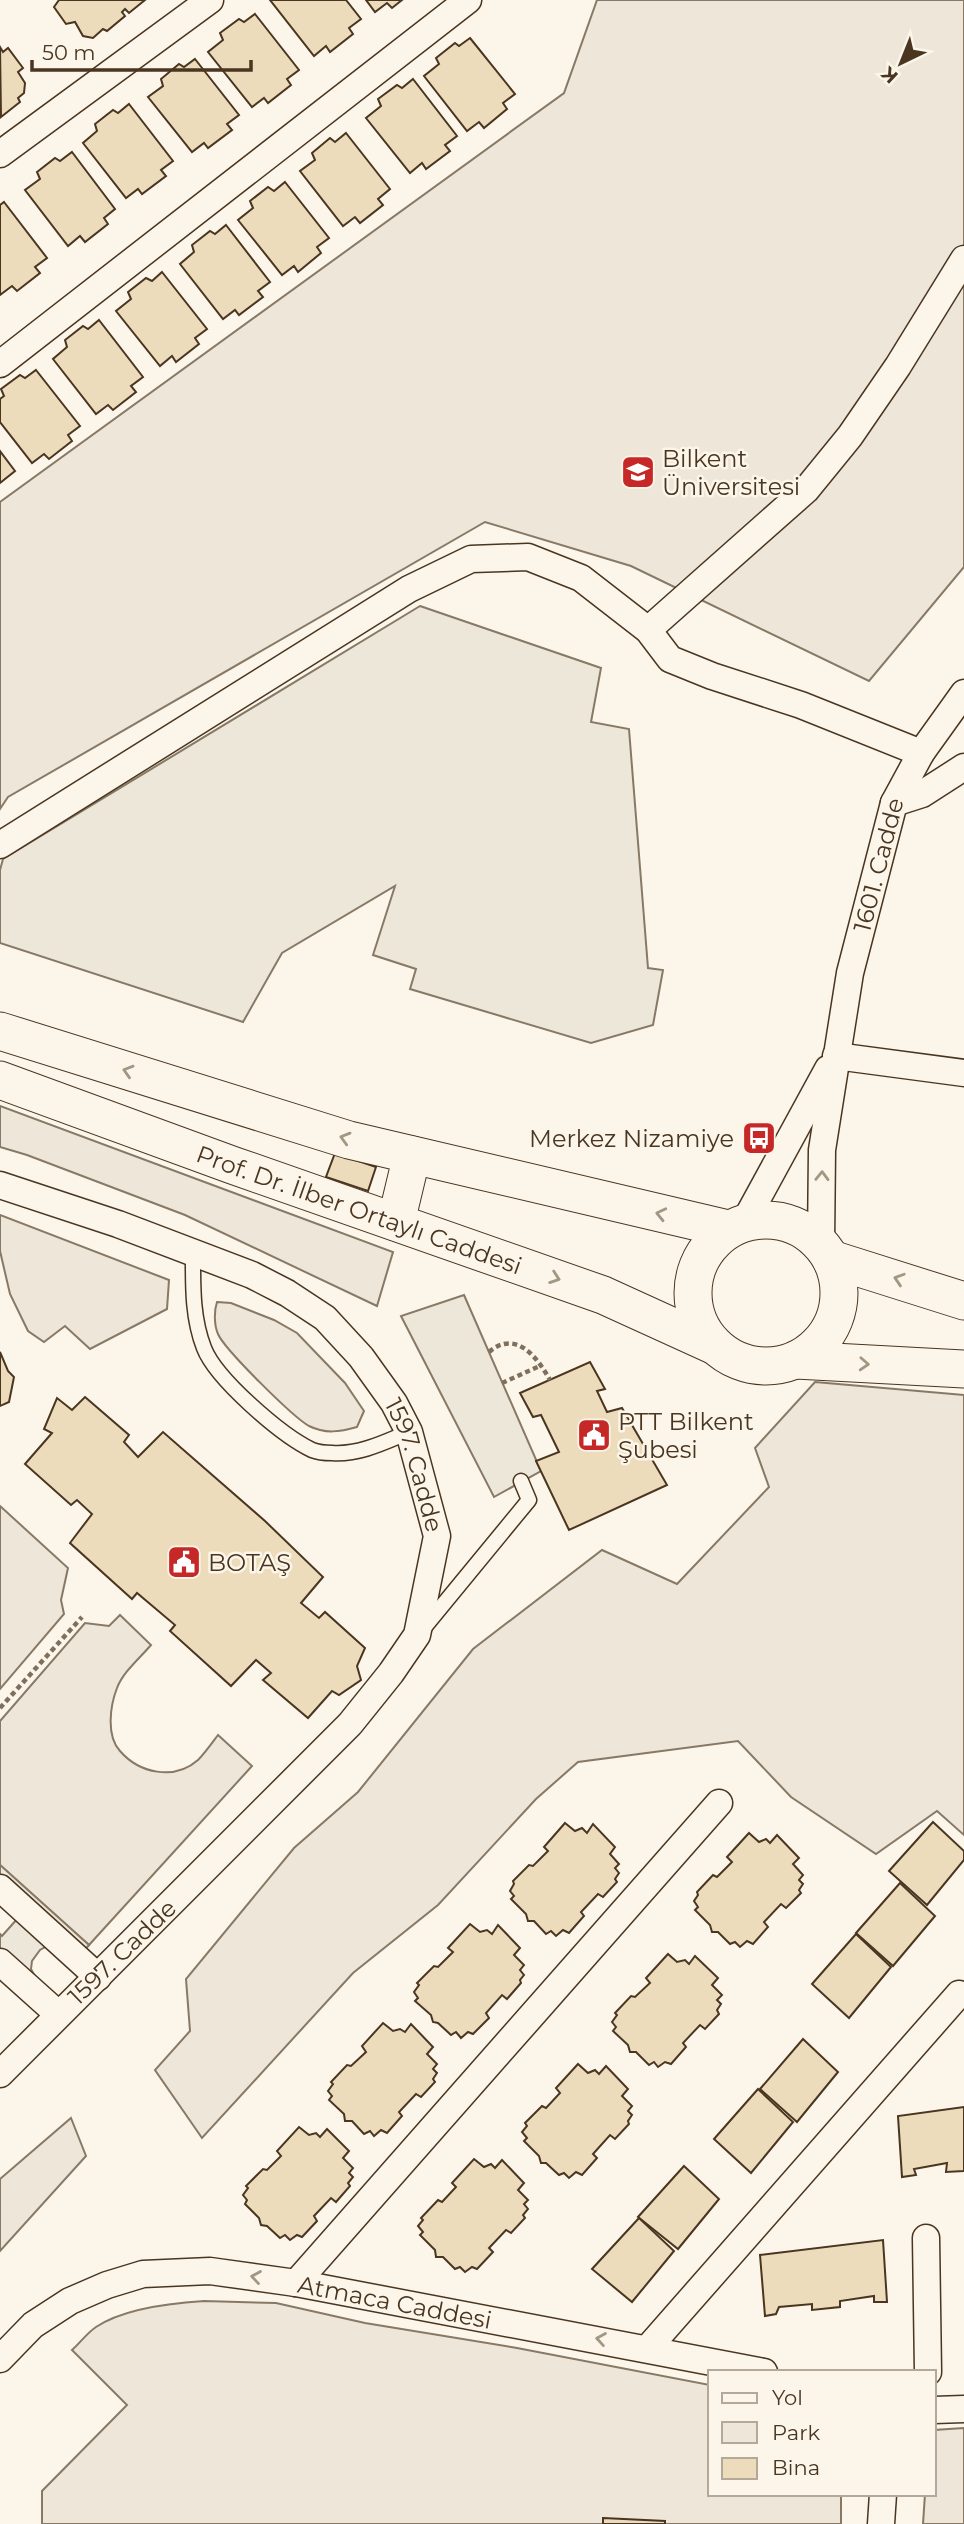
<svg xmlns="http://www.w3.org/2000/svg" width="964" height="2524" viewBox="0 0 964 2524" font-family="Montserrat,sans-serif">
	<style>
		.green { fill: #ede6d9; stroke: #887966; stroke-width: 2 }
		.parking { fill: #ede7d9; stroke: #887966; stroke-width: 2 }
		.building { fill: #ecdcbc; stroke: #4a3520; stroke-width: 2 }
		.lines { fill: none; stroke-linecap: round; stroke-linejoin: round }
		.lane-casing { stroke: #4a3520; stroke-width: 17 }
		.street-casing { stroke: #4a3520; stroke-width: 29 }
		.secondary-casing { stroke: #4a3520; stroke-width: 39 }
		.path { stroke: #7f6f5c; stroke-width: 4.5; stroke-dasharray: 5 3.5; stroke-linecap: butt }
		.lane { stroke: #fbf6e9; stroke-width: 14 }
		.street { stroke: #fbf6e9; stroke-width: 26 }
		.secondary { stroke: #fbf6e9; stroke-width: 37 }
		.oneway { stroke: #a29684 }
		.labels { text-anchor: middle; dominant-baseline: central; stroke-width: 5; stroke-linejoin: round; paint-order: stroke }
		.poi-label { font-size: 24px; fill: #4a3520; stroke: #fbf6e9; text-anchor: start }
		.street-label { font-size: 24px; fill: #4a3520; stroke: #fbf6e9 }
	</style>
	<rect width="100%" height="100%" fill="#fbf6e9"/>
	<g class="green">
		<path d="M597 0H964V567L869 681 631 566 485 522 8 797 0 809V502L564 93Z"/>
		<path d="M0 1106 393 1252 377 1306 185 1215 27 1155 0 1147Z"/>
		<path d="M0 1215 169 1280 167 1309 90 1349 65 1326 44 1342 28 1331 10 1294 0 1251Z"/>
		<path d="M217 1302 231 1303 274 1320 297 1333 345 1383 364 1411 357 1427C340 1432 325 1434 309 1426 293 1417 225 1350 218 1334 214 1325 214 1311 217 1302Z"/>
		<path d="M815 1382 964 1395V1835L937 1811 876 1854 791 1797 738 1741 578 1762 536 1799 438 1905 353 1973 202 2138 155 2070 190 2031 186 1979 294 1848 358 1792 473 1649 602 1550 677 1584 769 1487 755 1448Z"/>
		<path d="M0 1506 68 1568 61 1600 64 1614 0 1689Z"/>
		<path d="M120 1615 151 1645C140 1658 123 1672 117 1688 110 1706 106 1736 120 1751 139 1773 174 1781 198 1760 205 1753 212 1743 218 1735L252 1766 89 1945 0 1865V1721L85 1623 109 1626Z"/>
		<path d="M71 2118 86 2156 0 2251V2179Z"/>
		<path d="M204 2301 276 2303 365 2323 517 2348 710 2385V2494H841V2524H42V2491L127 2405 72 2350C80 2343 87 2333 96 2327 123 2309 172 2303 204 2301Z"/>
		<path d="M964 2428V2524H923L925 2494H934V2430Z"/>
	</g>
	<g class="parking">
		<path d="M420 606 601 668 591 722 629 729 648 968 663 970 653 1025 591 1043 410 989 416 969 373 955 395 886 282 953 243 1022 0 943V870L3 859Z"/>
		<path d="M464 1295 541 1471 494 1497 401 1316Z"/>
		<path d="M0 1865 89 1945 70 1967 49 1945 40 1950 32 1961 31 1969 37 1980 0 1978V1934L2 1936 18 1918 0 1901Z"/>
	</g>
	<g class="building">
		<path d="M59 0H145L129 13 125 9 122 12 125 16 107 31 103 29 93 38 83 36 75 22 66 24 54 7Z"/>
		<path d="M270 0H346L361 19 349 28 353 34 330 52 326 46 314 56Z"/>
		<path d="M366 0H402L392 8 387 3 375 12Z"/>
		<path d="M255 14 299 70 287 79 291 85 268 103 264 98 252 107 208 52 223 40 220 33 239 19 244 22Z"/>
		<path d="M470 38 515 94 503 103 507 109 484 128 479 122 467 131 424 76 439 64 436 58 455 43 459 46Z"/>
		<path d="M0 47 3 52 8 48 23 68 18 72 25 83 24 93 18 98 20 102 1 117Z"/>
		<path d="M195 59 239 115 227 124 232 130 208 148 204 143 192 152 148 97 163 86 161 79 179 64 184 67Z"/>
		<path d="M413 79 457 136 445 145 450 151 426 169 422 163 410 173 366 118 381 106 378 99 397 85 402 88Z"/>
		<path d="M129 104 173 161 161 170 166 176 142 194 138 189 126 198 83 143 97 131 95 124 113 110 118 113Z"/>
		<path d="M346 133 390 189 378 199 383 205 360 223 355 217 343 226 300 171 315 160 312 153 330 138 335 142Z"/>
		<path d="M72 152 115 209 104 218 108 224 85 242 80 236 68 246 25 190 40 179 37 172 55 158 60 161Z"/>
		<path d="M285 182 329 238 317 247 321 253 298 272 294 266 282 275 238 220 253 208 250 201 268 187 274 191Z"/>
		<path d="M4 202 47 258 35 267 40 273 17 291 12 286 0 295V205Z"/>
		<path d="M226 225 270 282 258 291 263 297 239 315 235 310 223 319 180 264 194 252 192 245 210 231 215 234Z"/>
		<path d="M162 272 207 329 195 338 199 344 176 362 172 356 160 366 116 311 131 299 128 292 146 278 152 281Z"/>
		<path d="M99 320 143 377 131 386 136 392 113 410 108 405 96 414 53 359 67 347 65 340 83 326 88 329Z"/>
		<path d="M36 370 80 426 68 435 72 441 49 459 44 454 32 463 0 422V399L4 396 1 389 20 375 25 378Z"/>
		<path d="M0 451 15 471 0 483Z"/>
		<path d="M335 1153 376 1167 368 1191 326 1177Z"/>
		<path d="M0 1352 8 1371 14 1377 9 1402 0 1406Z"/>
		<path d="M590 1362 605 1389 597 1391 607 1412 622 1408 667 1485 569 1530 536 1461 559 1452 541 1415 533 1417 520 1393Z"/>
		<path d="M85 1397 129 1435 124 1442 138 1457 163 1432 265 1521 323 1577 301 1603 319 1618 325 1612 365 1648 357 1666 361 1680 339 1695 332 1691 308 1718 263 1680 271 1673 256 1660 231 1686 170 1631 175 1625 137 1593 132 1599 70 1543 92 1514 77 1500 71 1505 25 1464 52 1433 44 1429 57 1398 72 1410Z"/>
		<path d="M933 1822 964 1851V1860L927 1905 889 1871Z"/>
		<path d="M565 1823 575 1831 582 1828 587 1833 593 1824 615 1847 610 1854 619 1864 615 1868 619 1873 615 1879 617 1882 603 1897 598 1894 581 1912 584 1916 569 1933 563 1930 556 1936 551 1931 546 1934 534 1921H528L526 1914 511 1899 514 1896 510 1891 514 1884 513 1881 529 1865 533 1866 548 1851 544 1847Z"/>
		<path d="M749 1833 759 1842 766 1839 770 1843 777 1835 799 1858 793 1864 803 1875 799 1880 803 1884 799 1890 801 1893 786 1908 781 1904 764 1922 768 1927 753 1944 747 1941 740 1947 735 1942 730 1944 718 1932H712L710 1925 695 1910 698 1907 694 1901 698 1895 697 1892 713 1875 717 1877 732 1862 727 1857Z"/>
		<path d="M900 1883 935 1916 893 1966 856 1933Z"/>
		<path d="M470 1924 480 1932 487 1930 492 1934 498 1925 520 1948 514 1955 524 1965 520 1970 524 1975 520 1980 521 1983 507 1999 502 1995 486 2013 489 2018 473 2034 468 2032 461 2038 456 2032 451 2035 438 2023 433 2022 431 2015 415 2001 418 1998 414 1992 419 1985 417 1983 434 1966 438 1967 453 1952 448 1948Z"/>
		<path d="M856 1934 891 1967 849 2018 812 1984Z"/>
		<path d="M668 1954 677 1962 685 1960 689 1964 695 1956 718 1978 712 1985 722 1995 717 2000 721 2004 717 2010 719 2014 705 2029 700 2025 683 2043 686 2047 671 2064 665 2062 658 2067 654 2062 649 2065 636 2052H630L628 2045 613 2031 616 2027 612 2022 617 2015 615 2013 631 1996 635 1997 650 1983 646 1978Z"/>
		<path d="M383 2023 393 2031 400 2029 405 2032 411 2024 433 2047 427 2054 437 2064 433 2069 437 2073 433 2079 435 2082 421 2097 416 2094 399 2112 402 2116 387 2133 381 2130 374 2136 370 2131 364 2134 352 2121H345L344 2114 329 2100 332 2096 328 2091 333 2084 331 2082 347 2065 351 2066 366 2052 362 2046Z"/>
		<path d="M803 2039 838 2072 797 2122 760 2089Z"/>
		<path d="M578 2064 588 2073 595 2070 599 2074 606 2066 628 2089 622 2096 632 2106 628 2111 632 2115 628 2121 629 2124 615 2139 610 2135 593 2154 597 2158 582 2175 576 2172 569 2178 564 2173 559 2175 546 2163H541L539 2156 524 2141 527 2138 522 2132 527 2126 525 2123 542 2106 546 2108 560 2093 556 2088Z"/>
		<path d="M758 2089 793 2122 751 2173 714 2139Z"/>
		<path d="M964 2107V2171L946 2172 947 2163 914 2169 916 2175 902 2177 898 2116Z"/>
		<path d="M299 2127 309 2135 316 2133 320 2137 327 2129 349 2151 343 2158 353 2168 349 2173 353 2177 348 2183 350 2186 336 2202 331 2198 314 2216 317 2221 302 2237 297 2235 290 2240 285 2235 280 2238 267 2226 261 2225 259 2218 245 2204 247 2200 243 2195 248 2188 246 2186 263 2169 267 2170 281 2156 277 2151Z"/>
		<path d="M474 2159 484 2167 491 2164 495 2168 502 2160 524 2183 518 2190 528 2200 524 2204 528 2209 523 2215 525 2218 511 2233 506 2230 489 2248 493 2252 477 2269 472 2267 465 2272 460 2267 455 2269 443 2257H436L435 2250 420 2235 423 2232 418 2226 423 2220 421 2218 438 2200 442 2202 456 2187 452 2183Z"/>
		<path d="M684 2166 719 2199 678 2249 638 2217Z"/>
		<path d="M639 2218 674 2251 632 2302 592 2269Z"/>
		<path d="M883 2240 887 2302H874V2296L840 2301V2307L812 2310V2304L779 2307 776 2314 765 2316 760 2255Z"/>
		<path d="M603 2518 665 2521V2524H603Z"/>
	</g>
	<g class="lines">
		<g class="lane-casing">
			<g id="lane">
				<path d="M193 1253C193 1285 192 1317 204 1348 216 1379 281 1435 312 1450 317 1452 326 1453 332 1453 359 1455 385 1442 409 1432"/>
				<path d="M423 1629 529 1500 521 1481"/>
			</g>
		</g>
		<g class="street-casing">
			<g id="street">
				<path d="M0 154 210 0"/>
				<path d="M0 364 468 0"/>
				<path d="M648 630 806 490 850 436 898 366 964 259"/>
				<path d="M894 803 922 794 964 767"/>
				<path d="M0 845 409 589 471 559 528 557 581 578 648 630 670 659 712 676 801 705 921 753"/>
				<path d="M836 1056 964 1073"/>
				<path id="s1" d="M0 1185 118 1224 252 1275 287 1293 325 1318 361 1357 394 1403 409 1432 437 1536 417 1635 391 1673 350 1724 0 2074"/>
				<path d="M744 1223 828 1069"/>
				<path id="s2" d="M821 1244 822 1150 850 973 894 803 921 753 964 693"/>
				<path d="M0 1888 98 1977"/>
				<path d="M0 1962 58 2014"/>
				<path d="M926 2238 928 2372"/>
				<path d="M296 2283 719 1803"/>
				<path d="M648 2348 959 1994"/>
				<path id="s3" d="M0 2359 33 2325 70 2301 107 2285 143 2274 210 2271 296 2283 764 2372"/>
				<path d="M934 2410 964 2409"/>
				<path d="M881 2524 883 2494"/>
			</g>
		</g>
		<g class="secondary-casing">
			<g id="secondary">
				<path d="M0 1031 349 1140 728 1229"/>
				<path id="s4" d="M0 1080 232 1165 603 1295 715 1346"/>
				<circle cx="766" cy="1293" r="73"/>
				<path d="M396 1222 412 1155"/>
				<path d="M831 1259 964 1301"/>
				<path d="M796 1360 964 1369"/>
			</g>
		</g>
		<g class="path">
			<path d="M489 1352C516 1329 537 1357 550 1380"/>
			<path d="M502 1383 542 1365"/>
			<path d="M0 1708 82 1617"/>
		</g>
		<use href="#lane" class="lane"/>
		<use href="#street" class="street"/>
		<use href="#secondary" class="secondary"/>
	</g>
	<defs><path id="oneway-chevron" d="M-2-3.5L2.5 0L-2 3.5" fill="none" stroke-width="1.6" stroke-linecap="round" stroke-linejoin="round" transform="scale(1.75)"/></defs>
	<g class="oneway">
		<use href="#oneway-chevron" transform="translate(128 1071) rotate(-163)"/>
		<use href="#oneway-chevron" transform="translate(345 1138) rotate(-164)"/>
		<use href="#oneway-chevron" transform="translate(822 1176) rotate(-89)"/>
		<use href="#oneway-chevron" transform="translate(661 1214) rotate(-167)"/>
		<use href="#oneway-chevron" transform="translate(555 1278) rotate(19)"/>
		<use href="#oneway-chevron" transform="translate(899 1279) rotate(-162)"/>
		<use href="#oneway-chevron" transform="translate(864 1364) rotate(3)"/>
		<use href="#oneway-chevron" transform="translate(256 2277) rotate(-171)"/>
		<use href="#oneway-chevron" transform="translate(601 2339) rotate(-170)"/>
	</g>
	<defs>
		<g id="university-square" transform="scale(1.75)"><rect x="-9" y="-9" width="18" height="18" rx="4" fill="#c62828" stroke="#fbf6e9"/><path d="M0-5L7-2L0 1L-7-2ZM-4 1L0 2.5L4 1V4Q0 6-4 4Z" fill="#fff"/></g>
		<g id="bus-square" transform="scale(1.75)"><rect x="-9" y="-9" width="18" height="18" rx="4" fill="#c62828" stroke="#fbf6e9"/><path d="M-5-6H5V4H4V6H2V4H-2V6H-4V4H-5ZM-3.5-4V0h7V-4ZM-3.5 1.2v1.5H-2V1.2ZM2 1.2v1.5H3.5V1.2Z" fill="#fff"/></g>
		<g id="civic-square" transform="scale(1.75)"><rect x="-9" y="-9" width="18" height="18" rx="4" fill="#c62828" stroke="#fbf6e9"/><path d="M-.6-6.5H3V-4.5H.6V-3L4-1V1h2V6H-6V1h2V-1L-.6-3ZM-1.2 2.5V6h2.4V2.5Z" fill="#fff"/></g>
	</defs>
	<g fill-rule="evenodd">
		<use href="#university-square" x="638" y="472"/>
		<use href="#bus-square" x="759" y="1138"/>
		<use href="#civic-square" x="594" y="1435"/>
		<use href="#civic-square" x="184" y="1562"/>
	</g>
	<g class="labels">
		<g class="poi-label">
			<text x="662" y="458">Bilkent<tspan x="662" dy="28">Üniversitesi</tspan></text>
			<text x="734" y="1138" text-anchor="end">Merkez Nizamiye</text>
			<text x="618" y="1421">PTT Bilkent<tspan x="618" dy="28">Şubesi</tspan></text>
			<text x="208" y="1562">BOTAŞ</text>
		</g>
		<g class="street-label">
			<text stroke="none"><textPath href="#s2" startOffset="385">1601. Cadde</textPath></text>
			<text stroke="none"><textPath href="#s4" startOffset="382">Prof. Dr. İlber Ortaylı Caddesi</textPath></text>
			<text stroke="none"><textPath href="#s1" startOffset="528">1597. Cadde</textPath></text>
			<text transform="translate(122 1952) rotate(-44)">1597. Cadde</text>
			<text stroke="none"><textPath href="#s3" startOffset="424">Atmaca Caddesi</textPath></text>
		</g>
	</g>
	<rect x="708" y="2370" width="228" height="126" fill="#fbf6e9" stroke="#b4a999" stroke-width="2"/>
	<rect x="722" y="2393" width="35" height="10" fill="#fbf6e9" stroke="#b4a999" stroke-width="2"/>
	<text x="772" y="2405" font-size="21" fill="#4a3520">Yol</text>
	<rect x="722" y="2422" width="35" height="21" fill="#ede6d9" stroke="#b4a999" stroke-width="2"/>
	<text x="772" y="2440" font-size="21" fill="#4a3520">Park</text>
	<rect x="722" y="2458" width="35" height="21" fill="#ecdcbc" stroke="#b4a999" stroke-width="2"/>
	<text x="772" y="2475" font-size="21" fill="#4a3520">Bina</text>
	<g transform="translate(901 63) rotate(223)" stroke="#fbf6e9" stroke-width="5" paint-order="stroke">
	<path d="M0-5L12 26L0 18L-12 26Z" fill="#4a3520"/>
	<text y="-10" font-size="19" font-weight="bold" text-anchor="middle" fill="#4a3520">K</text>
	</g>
	<path d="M32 60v10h219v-10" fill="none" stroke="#4a3520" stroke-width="3.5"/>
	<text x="42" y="60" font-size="21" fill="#4a3520" stroke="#fbf6e9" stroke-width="5" paint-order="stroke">50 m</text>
</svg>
